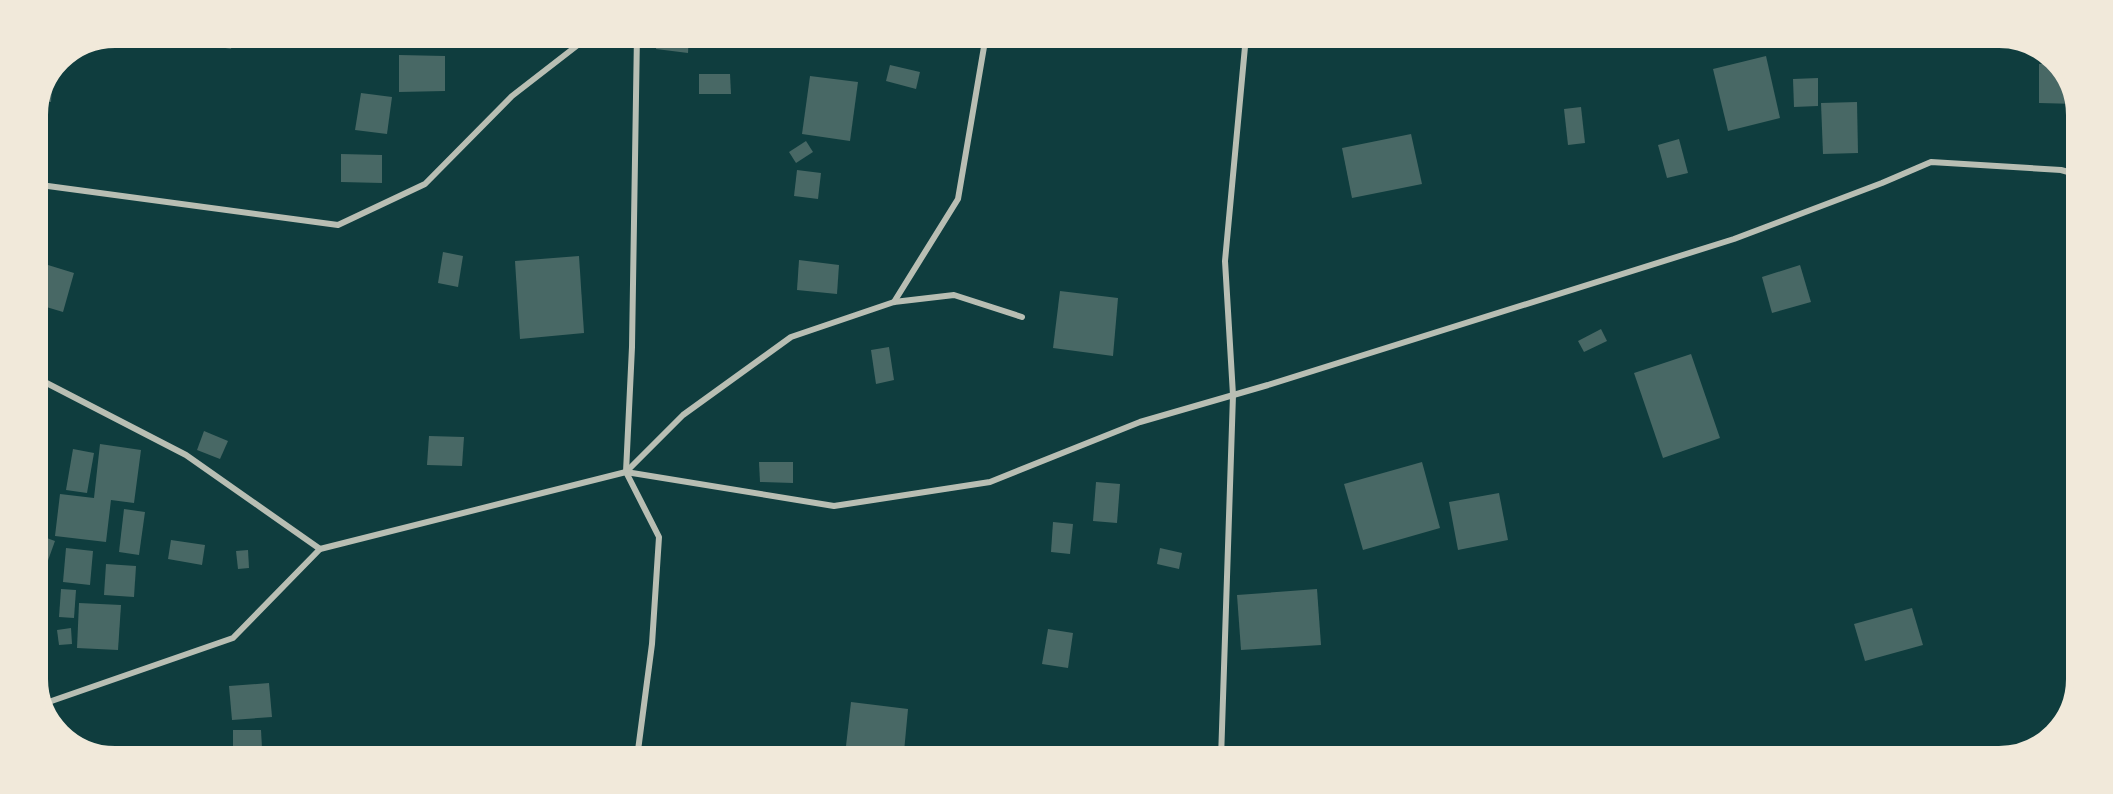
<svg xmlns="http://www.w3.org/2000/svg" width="2113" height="794" viewBox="0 0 2113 794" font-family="'Exo 2',sans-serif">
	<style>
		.building { fill: #486865 }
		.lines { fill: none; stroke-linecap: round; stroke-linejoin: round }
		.minor { stroke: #b8beb3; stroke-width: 6 }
		.rim { fill: none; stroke: #f1e9da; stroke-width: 8 }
	</style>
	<rect width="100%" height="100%" fill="#0f3d3e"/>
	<g class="building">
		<path d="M192 33H234L231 49 191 42Z"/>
		<path d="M658 34H689L688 53 656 49Z"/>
		<path d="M399 55 445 56V91L399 92Z"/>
		<path d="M1766 56 1780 118 1728 131 1713 69Z"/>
		<path d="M2039 64H2063L2077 104 2039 103Z"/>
		<path d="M890 65 920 72 916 89 886 81Z"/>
		<path d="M699 74H730L731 94H699Z"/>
		<path d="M810 76 858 82 850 141 802 134Z"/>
		<path d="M48 77H53L51 102 37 101Z"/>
		<path d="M1818 78V106L1794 107 1793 79Z"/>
		<path d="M361 93 392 97 387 134 355 130Z"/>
		<path d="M1857 102 1858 153 1823 154 1821 103Z"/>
		<path d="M1581 107 1585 143 1568 145 1564 109Z"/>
		<path d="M1411 134 1422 184 1352 198 1342 148Z"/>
		<path d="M1679 139 1688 173 1667 178 1658 145Z"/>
		<path d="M806 141 813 152 796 163 789 152Z"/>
		<path d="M341 154 382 155V183L341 182Z"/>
		<path d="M797 170 821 173 818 199 794 196Z"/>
		<path d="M443 252 463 256 458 287 438 283Z"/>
		<path d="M579 256 584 333 520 339 515 261Z"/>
		<path d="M799 260 839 265 837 294 797 290Z"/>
		<path d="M35 261 74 273 63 312 33 303Z"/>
		<path d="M1800 265 1811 302 1772 313 1762 277Z"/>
		<path d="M1060 291 1118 298 1113 356 1053 348Z"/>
		<path d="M1601 329 1607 341 1584 352 1578 341Z"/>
		<path d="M889 347 894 380 876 384 871 350Z"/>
		<path d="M1691 354 1720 438 1663 458 1634 373Z"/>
		<path d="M204 431 228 441 220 459 197 450Z"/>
		<path d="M429 436 464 437 462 466 427 465Z"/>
		<path d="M100 444 141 450 134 503 111 500 106 542 55 536 60 494 94 498Z"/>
		<path d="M73 449 94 453 87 493 66 490Z"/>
		<path d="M759 462H793V483L760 482Z"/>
		<path d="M1422 462 1440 528 1363 550 1344 484Z"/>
		<path d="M1096 482 1120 484 1117 523 1093 521Z"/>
		<path d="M1499 493 1508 540 1458 550 1449 502Z"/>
		<path d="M124 509 145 512 139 555 119 552Z"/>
		<path d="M1053 522 1073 524 1070 554 1051 552Z"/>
		<path d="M33 533 55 541 46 566 33 562Z"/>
		<path d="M171 540 205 545 202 565 168 559Z"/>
		<path d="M66 548 93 551 90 585 63 582Z"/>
		<path d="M1160 548 1182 553 1179 569 1157 564Z"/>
		<path d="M248 550 249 568 238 569 236 551Z"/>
		<path d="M106 564 136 566 134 597 104 595Z"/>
		<path d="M61 589 76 590 74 618 59 617Z"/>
		<path d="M1317 589 1321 645 1241 650 1237 595Z"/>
		<path d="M79 603 121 605 118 650 77 648Z"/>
		<path d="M1912 608 1923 645 1865 661 1854 624Z"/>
		<path d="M71 628 72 644 59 645 57 630Z"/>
		<path d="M1048 629 1073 633 1068 668 1042 664Z"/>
		<path d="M269 683 272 717 232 720 229 686Z"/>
		<path d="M851 702 908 709 904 752 846 746Z"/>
		<path d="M233 730H261L262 748H233Z"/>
	</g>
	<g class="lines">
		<g class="minor">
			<path d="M33 184 338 225 425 184 512 96 592 34"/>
			<path d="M894 302 958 199 985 41"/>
			<path d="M33 376 186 455 320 549 626 472 834 506 990 482 1140 422 1268 385 1734 239 1882 183 1931 162 2061 170 2079 175"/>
			<path d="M626 472 683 415 791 337 894 302 954 295 1022 317"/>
			<path d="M40 705 233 638 320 549"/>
			<path d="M637 758 652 644 659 537 626 472 632 347 637 34"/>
			<path d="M1221 759 1233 395 1225 261 1246 36"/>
		</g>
	</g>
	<path d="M0 0H2113V794H0ZM115 44H1999A71 71 0 0 1 2070 115V679A71 71 0 0 1 1999 750H115A71 71 0 0 1 44 679V115A71 71 0 0 1 115 44Z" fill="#f1e9da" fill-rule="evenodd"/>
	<path class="rim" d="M115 44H1999A71 71 0 0 1 2070 115V679A71 71 0 0 1 1999 750H115A71 71 0 0 1 44 679V115A71 71 0 0 1 115 44Z"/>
</svg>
